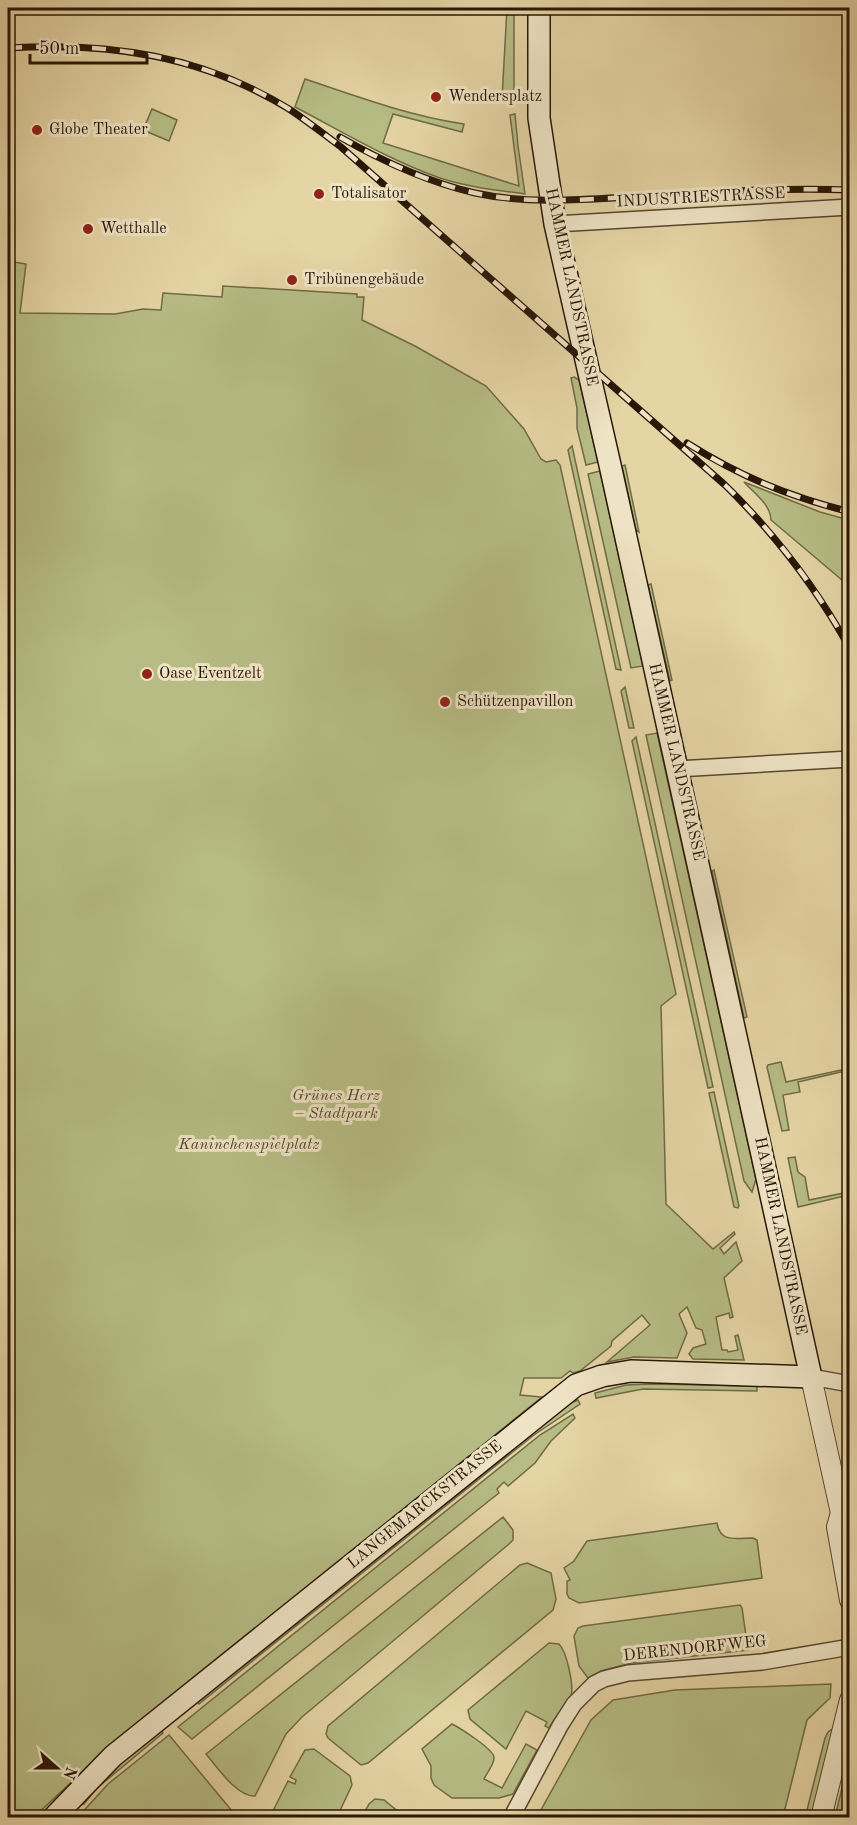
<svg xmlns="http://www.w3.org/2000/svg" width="857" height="1825" viewBox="0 0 857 1825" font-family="'Old Standard TT',serif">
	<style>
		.green { fill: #b6bc84; stroke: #6f6a46; stroke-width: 1.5 }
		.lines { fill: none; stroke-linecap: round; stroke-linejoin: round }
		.minor-casing { stroke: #57462f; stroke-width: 18 }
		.tertiary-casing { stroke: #57462f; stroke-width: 22 }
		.secondary-casing { stroke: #281708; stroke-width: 24 }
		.minor { stroke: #eee3c4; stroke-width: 15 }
		.tertiary { stroke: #eee3c4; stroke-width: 20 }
		.secondary { stroke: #eee3c4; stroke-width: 21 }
		.rail-casing { stroke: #281708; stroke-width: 7 }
		.rail { stroke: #eee3c4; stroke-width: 4.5; stroke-dasharray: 14; stroke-linecap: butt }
		.poi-dot { fill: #8f2418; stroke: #eee3c4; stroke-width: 2 }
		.labels { text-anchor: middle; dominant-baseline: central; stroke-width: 6; stroke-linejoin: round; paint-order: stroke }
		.poi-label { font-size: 16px; fill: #281708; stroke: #eee3c4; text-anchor: start }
		.street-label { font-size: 16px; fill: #281708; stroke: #eee3c4 }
		.park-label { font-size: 16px; font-style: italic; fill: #53492d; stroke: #eee3c4 }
	</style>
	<rect width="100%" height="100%" fill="#e5d4a4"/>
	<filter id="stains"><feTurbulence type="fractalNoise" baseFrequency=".00333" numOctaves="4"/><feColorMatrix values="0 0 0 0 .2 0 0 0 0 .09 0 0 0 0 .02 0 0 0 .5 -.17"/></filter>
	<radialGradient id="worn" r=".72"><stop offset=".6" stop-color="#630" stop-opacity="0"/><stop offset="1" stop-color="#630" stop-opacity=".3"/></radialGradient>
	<g class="green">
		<path d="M507 8H514V96L505 100 502 99Z"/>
		<path d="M305 79C358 97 410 116 464 124L462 132 393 114 383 143 519 186 510 115 515 114 518 146 525 194C497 190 467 187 440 178 389 160 343 132 295 107Z"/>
		<path d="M152 109 177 120 169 141 143 130Z"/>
		<path d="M8 261 26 264 20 313 115 314 143 309 161 310 163 293 222 297 223 286 357 294V297H364L362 320 415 346 486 386 524 429 541 459 546 462 556 460 560 465 676 994 661 1006 666 1204 713 1249 734 1232 735 1234 720 1248 724 1254 736 1242 742 1261 724 1278 733 1317 730 1318 729 1313 716 1317 722 1350H727L728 1352 738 1350 735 1336 738 1335 744 1360 693 1359 689 1354 693 1348 706 1344 702 1330 696 1328 687 1307 679 1314 687 1333 677 1358 634 1357 607 1362 650 1325 642 1315 612 1341 611 1346 580 1371 573 1373 570 1371 561 1378H524L520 1395 542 1397 109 1747 34 1817H8Z"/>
		<path d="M574 377 579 380 598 462 586 465 577 428V408L571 378Z"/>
		<path d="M572 446 621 670 616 669 568 450Z"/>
		<path d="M625 465 639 532 636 530 622 466Z"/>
		<path d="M600 471 643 666 631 668 588 474Z"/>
		<path d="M744 482 820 512 849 520V586L771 520C771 505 754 493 744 482Z"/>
		<path d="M651 584 672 680 670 681 648 585Z"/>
		<path d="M625 687 634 728H629L621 691Z"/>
		<path d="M657 733 756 1179 752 1192 744 1181 646 735Z"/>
		<path d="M636 737 713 1087 708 1088 632 741Z"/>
		<path d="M714 870 747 1017 744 1018 712 871Z"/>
		<path d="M781 1062 786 1082 850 1068 849 1070 798 1082 800 1092 783 1095 789 1130 782 1131 767 1067 768 1065Z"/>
		<path d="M714 1092 739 1206 738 1208 734 1207 709 1093Z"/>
		<path d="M795 1157 798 1172 805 1177 809 1200 849 1192V1195L798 1207 788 1158Z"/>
		<path d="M654 1384 757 1386V1391L643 1389 596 1398 595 1393 626 1385Z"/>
		<path d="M578 1400 580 1404 534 1435 199 1704 196 1700 566 1405Z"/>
		<path d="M573 1414 575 1418 551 1441 535 1463 508 1486 504 1482 497 1489 499 1493 490 1500 192 1739 178 1727 540 1435Z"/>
		<path d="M503 1517 513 1530V1540L509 1544 302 1717 286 1734 255 1796C237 1797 217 1767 206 1754Z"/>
		<path d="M717 1523C720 1543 736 1538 753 1538L757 1540 762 1578 579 1603 569 1598 567 1594V1581L570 1580 564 1568 574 1561 587 1541Z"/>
		<path d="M527 1563 551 1573 556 1599 553 1610 368 1763 361 1765 328 1738 326 1734 328 1726 520 1565Z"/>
		<path d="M740 1605 742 1608 748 1650 631 1663 601 1671 588 1678 579 1666 574 1636 578 1628 583 1626Z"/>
		<path d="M549 1643 559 1644C567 1652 574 1686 571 1696 567 1706 554 1718 549 1728L545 1726 547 1722 526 1711 506 1749 470 1719 468 1710Z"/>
		<path d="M831 1684 830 1698 807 1720 783 1817H537L591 1720 613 1700 675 1690Z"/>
		<path d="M452 1724C460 1728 493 1749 494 1757 495 1763 487 1773 484 1779L502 1788 526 1744 537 1750 513 1794 499 1798H452L434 1785 431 1778V1766L422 1749Z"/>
		<path d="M835 1727 812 1817 805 1818 825 1738 828 1732Z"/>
		<path d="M161 1729 163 1733 96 1789 84 1804 78 1805 97 1783Z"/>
		<path d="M169 1735 237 1817H78L108 1784Z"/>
		<path d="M314 1749 350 1776 352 1785 337 1817H270L288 1781 295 1784 296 1780 290 1777 305 1750Z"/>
		<path d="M849 1759V1817H835Z"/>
		<path d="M375 1799 384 1800 405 1817H362L369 1804Z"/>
	</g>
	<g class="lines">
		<g class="minor-casing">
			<g id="minor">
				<path d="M555 224 850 207"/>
				<path d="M677 769 850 759"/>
				<path d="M811 1377 850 1384"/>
				<path d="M511 1818 560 1726 574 1704 594 1684 604 1679 628 1673 762 1662 850 1647"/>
			</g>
		</g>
		<g class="tertiary-casing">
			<g id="tertiary">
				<path d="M811 1377 841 1513 850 1522"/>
				<path d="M841 1513 837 1527 850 1600"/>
				<path d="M821 1818 850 1700"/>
			</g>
		</g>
		<g class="secondary-casing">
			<path id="secondary" d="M53 1818 113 1756 576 1385 602 1376 631 1371 811 1377 610 465 555 224 539 118V8"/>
		</g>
		<use href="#minor" class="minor"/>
		<use href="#tertiary" class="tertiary"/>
		<use href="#secondary" class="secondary"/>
		<g class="rail-casing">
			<g id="rail">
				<path d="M8 48C109 42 201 55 289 109 307 121 324 134 341 147L725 485C775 534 816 587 850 649"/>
				<path d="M340 137C382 161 427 182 475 193 526 204 578 200 630 197 703 193 776 187 850 190"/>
				<path d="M687 443C741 477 788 496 850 512"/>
			</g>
		</g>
		<use href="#rail" class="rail"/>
	</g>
	<g class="poi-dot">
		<circle cx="436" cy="97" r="6"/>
		<circle cx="37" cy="130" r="6"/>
		<circle cx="319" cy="194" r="6"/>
		<circle cx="88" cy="229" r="6"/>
		<circle cx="292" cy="280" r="6"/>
		<circle cx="147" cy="674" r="6"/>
		<circle cx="445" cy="702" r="6"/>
	</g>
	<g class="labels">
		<g class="poi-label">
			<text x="448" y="97">Wendersplatz</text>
			<text x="49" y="130">Globe Theater</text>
			<text x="331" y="194">Totalisator</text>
			<text x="100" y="229">Wetthalle</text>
			<text x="304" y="280">Tribünengebäude</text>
			<text x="159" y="674">Oase Eventzelt</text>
			<text x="457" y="702">Schützenpavillon</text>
		</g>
		<g class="street-label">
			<text transform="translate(701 198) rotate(-3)">INDUSTRIESTRASSE</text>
			<text transform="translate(571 287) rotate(78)">HAMMER LANDSTRASSE</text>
			<text transform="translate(676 762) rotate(77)">HAMMER LANDSTRASSE</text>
			<text transform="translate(780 1236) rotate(78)">HAMMER LANDSTRASSE</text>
			<text transform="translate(425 1505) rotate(-39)">LANGEMARCKSTRASSE</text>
			<text transform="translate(695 1649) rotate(-6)">DERENDORFWEG</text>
		</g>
		<g class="park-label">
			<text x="336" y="1096">Grünes Herz<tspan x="336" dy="18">– Stadtpark</tspan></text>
			<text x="249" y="1145">Kaninchenspielplatz</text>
		</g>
	</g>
	<rect width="857" height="1825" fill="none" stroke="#e5d4a4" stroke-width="30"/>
	<rect x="9" y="9" width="839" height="1807" fill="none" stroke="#281708" stroke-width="3"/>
	<rect x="15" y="15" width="827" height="1795" fill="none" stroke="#281708" stroke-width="1.5"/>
	<g transform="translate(57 1768) rotate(111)" stroke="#eee3c4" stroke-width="4.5" paint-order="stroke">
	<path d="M0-4.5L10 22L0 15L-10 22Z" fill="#281708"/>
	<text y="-9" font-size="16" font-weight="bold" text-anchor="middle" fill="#281708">N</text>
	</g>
	<path d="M30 54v9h117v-9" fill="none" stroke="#281708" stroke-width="3"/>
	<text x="39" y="54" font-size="18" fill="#281708" stroke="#eee3c4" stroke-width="4.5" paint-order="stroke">50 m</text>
	<rect width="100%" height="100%" filter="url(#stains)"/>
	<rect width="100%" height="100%" fill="url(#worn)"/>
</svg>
